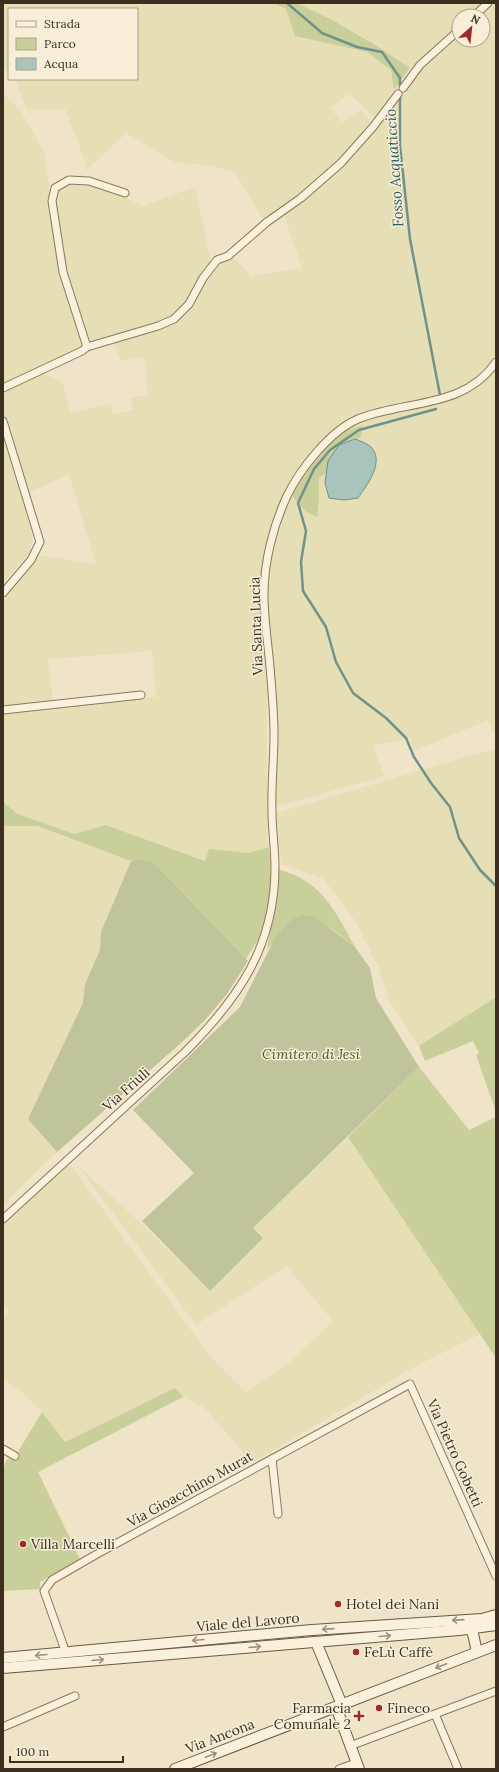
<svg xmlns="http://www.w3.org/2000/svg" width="499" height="1772" viewBox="0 0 499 1772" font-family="Lora,serif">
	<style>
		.farmland { fill: #e6deb5 }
		.green { fill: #c9cf9b }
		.cemetery { fill: #bfc49a }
		.water { fill: #a9c4bc; stroke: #6f938a }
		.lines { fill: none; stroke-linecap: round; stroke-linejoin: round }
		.stream { stroke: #6f938a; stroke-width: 2.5 }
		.street-casing { stroke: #8d765c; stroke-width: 9 }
		.secondary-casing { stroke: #6f573f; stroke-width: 12 }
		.street { stroke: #faf1dc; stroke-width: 7 }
		.secondary { stroke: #faf1dc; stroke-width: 10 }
		.oneway { stroke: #9c907e }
		.poi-dot { fill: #9e2a2b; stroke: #f7eed8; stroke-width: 1.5 }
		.labels { text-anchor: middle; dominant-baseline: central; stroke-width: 3; stroke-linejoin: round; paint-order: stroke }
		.street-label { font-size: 14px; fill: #3d2e20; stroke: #f7eed8 }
		.park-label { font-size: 14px; font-style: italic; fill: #4d5a26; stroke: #f7eed8 }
		.poi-label { font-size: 14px; fill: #3d2e20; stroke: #f7eed8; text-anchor: start }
		.water-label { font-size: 15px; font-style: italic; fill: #2f5d5a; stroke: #f7eed8 }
	</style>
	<rect width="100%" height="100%" fill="#f0e4c8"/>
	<g class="farmland">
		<path d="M3 3H274L286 9 295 36 367 52 391 70 394 90 376 119 350 94 330 108 342 122 361 110 371 122 342 158 300 196 264 221 235 172 214 166 174 162 126 133 80 176 87 167 65 109H26L17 83 14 79H137V9H9V74L3 67Z"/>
		<path d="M297 3H483L468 16H459V24L410 68 377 46 334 21Z"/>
		<path d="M491 3H496V354L490 363 465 387 445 394 444 397 360 416 322 443 296 473 281 504 266 557 259 602 267 691V810L269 847 251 853 205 861 107 825 74 834 18 814 3 802V713L156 697 152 651 48 659 53 700 3 706V606L6 592 40 555 96 564 69 475 27 493 3 412V394L5 391 40 373 62 381 70 413 111 404 113 414 133 410 130 398 148 395 144 357 121 361 113 340 174 321 219 266 232 256 251 276 302 268 284 216 391 109 422 65 459 32V40H483V16H477Z"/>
		<path d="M3 93 21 111 45 154 61 273 82 343 80 349 3 385Z"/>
		<path d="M69 183H88L119 194 142 206 195 187 211 262 187 303 172 316 157 325 89 343 69 282 53 200 57 189Z"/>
		<path d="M496 367V730L492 732 488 720 414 751 410 738 373 746 384 776 275 807V687L268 617V585L271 553 287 503 293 491 315 515 316 479 326 447 342 430 359 421 395 411 445 401 472 390Z"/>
		<path d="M3 429 22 494 33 539 30 552 3 584Z"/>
		<path d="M496 750V997L419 1046 389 1000 379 969 356 922 323 878 281 865 276 813 479 753Z"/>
		<path d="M3 826H38L131 861 101 932 100 950 85 984 83 1003 28 1119 57 1152 3 1205Z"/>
		<path d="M348 1137 480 1334 416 1366 252 1463 205 1408 183 1397 175 1388 64 1442 42 1412 25 1395 3 1379V1319L9 1312 3 1303V1224L69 1163 210 1356 246 1392 288 1364 333 1321 286 1266 196 1325 79 1167 126 1209 210 1291 263 1238 253 1228Z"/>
	</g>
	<g class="green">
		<path d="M274 3H297L334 21 377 46 410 68 394 90 391 70 367 52 295 36 286 9Z"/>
		<path d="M362 426 361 437 348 446 327 472 319 478V497L317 517 305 511 293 497 294 488 320 452 348 429Z"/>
		<path d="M3 802 18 814 74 834 106 825 205 861 209 849 249 853 269 847 272 889 263 932 246 959 161 870 150 862 128 860 38 826H3Z"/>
		<path d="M277 869C321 880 335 910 355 947L330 927 287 923 267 950 274 907Z"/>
		<path d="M496 997V1112L476 1055 479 1053 473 1041 425 1061 419 1046Z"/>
		<path d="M419 1067 469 1130 496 1117V1358L348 1137Z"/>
		<path d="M175 1388 183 1397 38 1472 80 1559 40 1582V1589L3 1591V1469L7 1459 13 1460 42 1412 65 1442Z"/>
	</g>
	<g class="cemetery">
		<path d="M135 860 150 861 161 870 248 961 227 994 204 1021 182 1042 57 1152 28 1119 83 1003 85 984 100 950 101 932 131 861Z"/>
		<path d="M300 915 314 916 355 947 370 968 376 998 419 1067 253 1228 263 1238 210 1291 142 1221 194 1173 133 1110 240 1007 275 938 287 923Z"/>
	</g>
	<path class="water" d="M355 439C360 441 366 443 370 446 386 461 367 485 358 498L344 500 329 498 325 483 328 461 339 445Z"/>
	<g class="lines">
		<g class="stream">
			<path d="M287 3 322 33 357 47 382 52 400 78V146L410 239 440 395"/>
			<path d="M436 409 359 430 330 450 314 469 298 503 306 531 301 562 303 591 326 627 336 662 353 693 386 718 406 738 414 757 431 783 450 807 459 838 480 870 496 886"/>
		</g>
		<g class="street-casing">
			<g id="street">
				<path d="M474 16 488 3"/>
				<path d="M403 88 420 65 459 30"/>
				<path d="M87 347 158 326 174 319 189 304 203 278 217 260 228 256 267 222 301 198 341 163 373 127 398 94"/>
				<path d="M3 388 82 351 87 347 63 272 52 201 55 188 69 180 89 181 125 193"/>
				<path d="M3 421 40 542 31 560 3 593"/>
				<path d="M3 710 141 695"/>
				<path d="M3 1219 185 1052C239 998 275 946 275 867 275 848 272 830 272 812 271 786 274 761 274 735 274 712 272 690 270 667 268 643 264 619 264 595 264 562 273 526 287 496 300 469 330 431 358 419 405 400 464 409 496 362"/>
				<path d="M3 1449 15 1456"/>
				<path d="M272 1459 278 1514"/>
				<path d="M66 1653 44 1591 52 1580 97 1554 410 1384 496 1576"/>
				<path d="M435 1714 458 1769"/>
				<path d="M3 1727 75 1696"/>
				<path d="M350 1746 496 1691"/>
				<path d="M339 1769 356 1763"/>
			</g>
		</g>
		<g class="secondary-casing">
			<g id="secondary">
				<path d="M470 1629 473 1634 477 1652"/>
				<path d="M316 1642 342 1705"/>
				<path d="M3 1658 312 1630 482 1619 496 1615"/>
				<path d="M3 1668 459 1630 496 1625"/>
				<path d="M336 1707 359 1769"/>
				<path d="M175 1769 496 1645"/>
			</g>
		</g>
		<use href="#street" class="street"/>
		<use href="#secondary" class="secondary"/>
	</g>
	<defs><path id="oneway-shaft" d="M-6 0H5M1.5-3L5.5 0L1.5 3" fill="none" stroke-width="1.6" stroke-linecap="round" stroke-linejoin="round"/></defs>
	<g class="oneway">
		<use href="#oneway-shaft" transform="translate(458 1620) rotate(176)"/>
		<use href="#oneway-shaft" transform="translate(328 1629) rotate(176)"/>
		<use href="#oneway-shaft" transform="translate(385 1636) rotate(-5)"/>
		<use href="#oneway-shaft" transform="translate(198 1640) rotate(175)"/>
		<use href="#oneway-shaft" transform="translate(255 1647) rotate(-5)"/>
		<use href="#oneway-shaft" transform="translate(41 1655) rotate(175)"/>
		<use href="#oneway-shaft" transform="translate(98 1660) rotate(-5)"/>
		<use href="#oneway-shaft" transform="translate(441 1666) rotate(159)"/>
		<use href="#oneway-shaft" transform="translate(211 1755) rotate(-21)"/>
	</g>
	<g class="poi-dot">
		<circle cx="23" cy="1544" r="4"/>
		<circle cx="338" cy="1604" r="4"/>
		<circle cx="356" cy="1652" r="4"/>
		<circle cx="379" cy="1708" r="4"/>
		<path d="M357 1710h4v4h4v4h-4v4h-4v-4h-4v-4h4z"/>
	</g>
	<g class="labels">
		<g class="street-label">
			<text transform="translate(256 626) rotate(-92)">Via Santa Lucia</text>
			<text transform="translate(126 1089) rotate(-42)">Via Friuli</text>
			<text transform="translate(455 1453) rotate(66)">Via Pietro Gobetti</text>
			<text transform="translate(190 1489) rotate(-29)">Via Gioacchino Murat</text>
			<text transform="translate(248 1622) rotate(-5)">Viale del Lavoro</text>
			<text transform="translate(220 1736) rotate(-21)">Via Ancona</text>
		</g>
		<g class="park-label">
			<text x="311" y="1054">Cimitero di Jesi</text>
		</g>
		<g class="poi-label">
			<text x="31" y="1544">Villa Marcelli</text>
			<text x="346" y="1604">Hotel dei Nani</text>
			<text x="364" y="1652">FeLù Caffè</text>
			<text x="351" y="1708" text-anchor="end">Farmacia<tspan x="351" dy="16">Comunale 2</tspan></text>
			<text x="387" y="1708">Fineco</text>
		</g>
		<g class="water-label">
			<text transform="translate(394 168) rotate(-94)">Fosso Acquaticcio</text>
		</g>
	</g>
	<rect width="499" height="1772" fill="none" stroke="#3d2e20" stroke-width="8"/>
	<rect x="8" y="8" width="130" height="72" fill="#f7eed8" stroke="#ada18e"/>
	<rect x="16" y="21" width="20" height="6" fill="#faf1dc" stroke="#ada18e"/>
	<text x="44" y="28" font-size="12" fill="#3d2e20">Strada</text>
	<rect x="16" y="38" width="20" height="12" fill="#c9cf9b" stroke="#ada18e"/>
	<text x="44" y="48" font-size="12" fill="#3d2e20">Parco</text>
	<rect x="16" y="58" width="20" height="12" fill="#a9c4bc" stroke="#ada18e"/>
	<text x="44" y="68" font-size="12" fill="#3d2e20">Acqua</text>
	<g transform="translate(471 28) rotate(27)"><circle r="19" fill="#f7eed8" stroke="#ada18e"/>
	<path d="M0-3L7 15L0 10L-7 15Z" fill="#9e2a2b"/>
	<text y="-6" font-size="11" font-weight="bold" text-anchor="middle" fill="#3d2e20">N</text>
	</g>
	<path d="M10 1756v6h113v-6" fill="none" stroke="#3d2e20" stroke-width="2"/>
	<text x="16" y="1756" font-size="12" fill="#3d2e20" stroke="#f7eed8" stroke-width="3" paint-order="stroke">100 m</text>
</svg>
